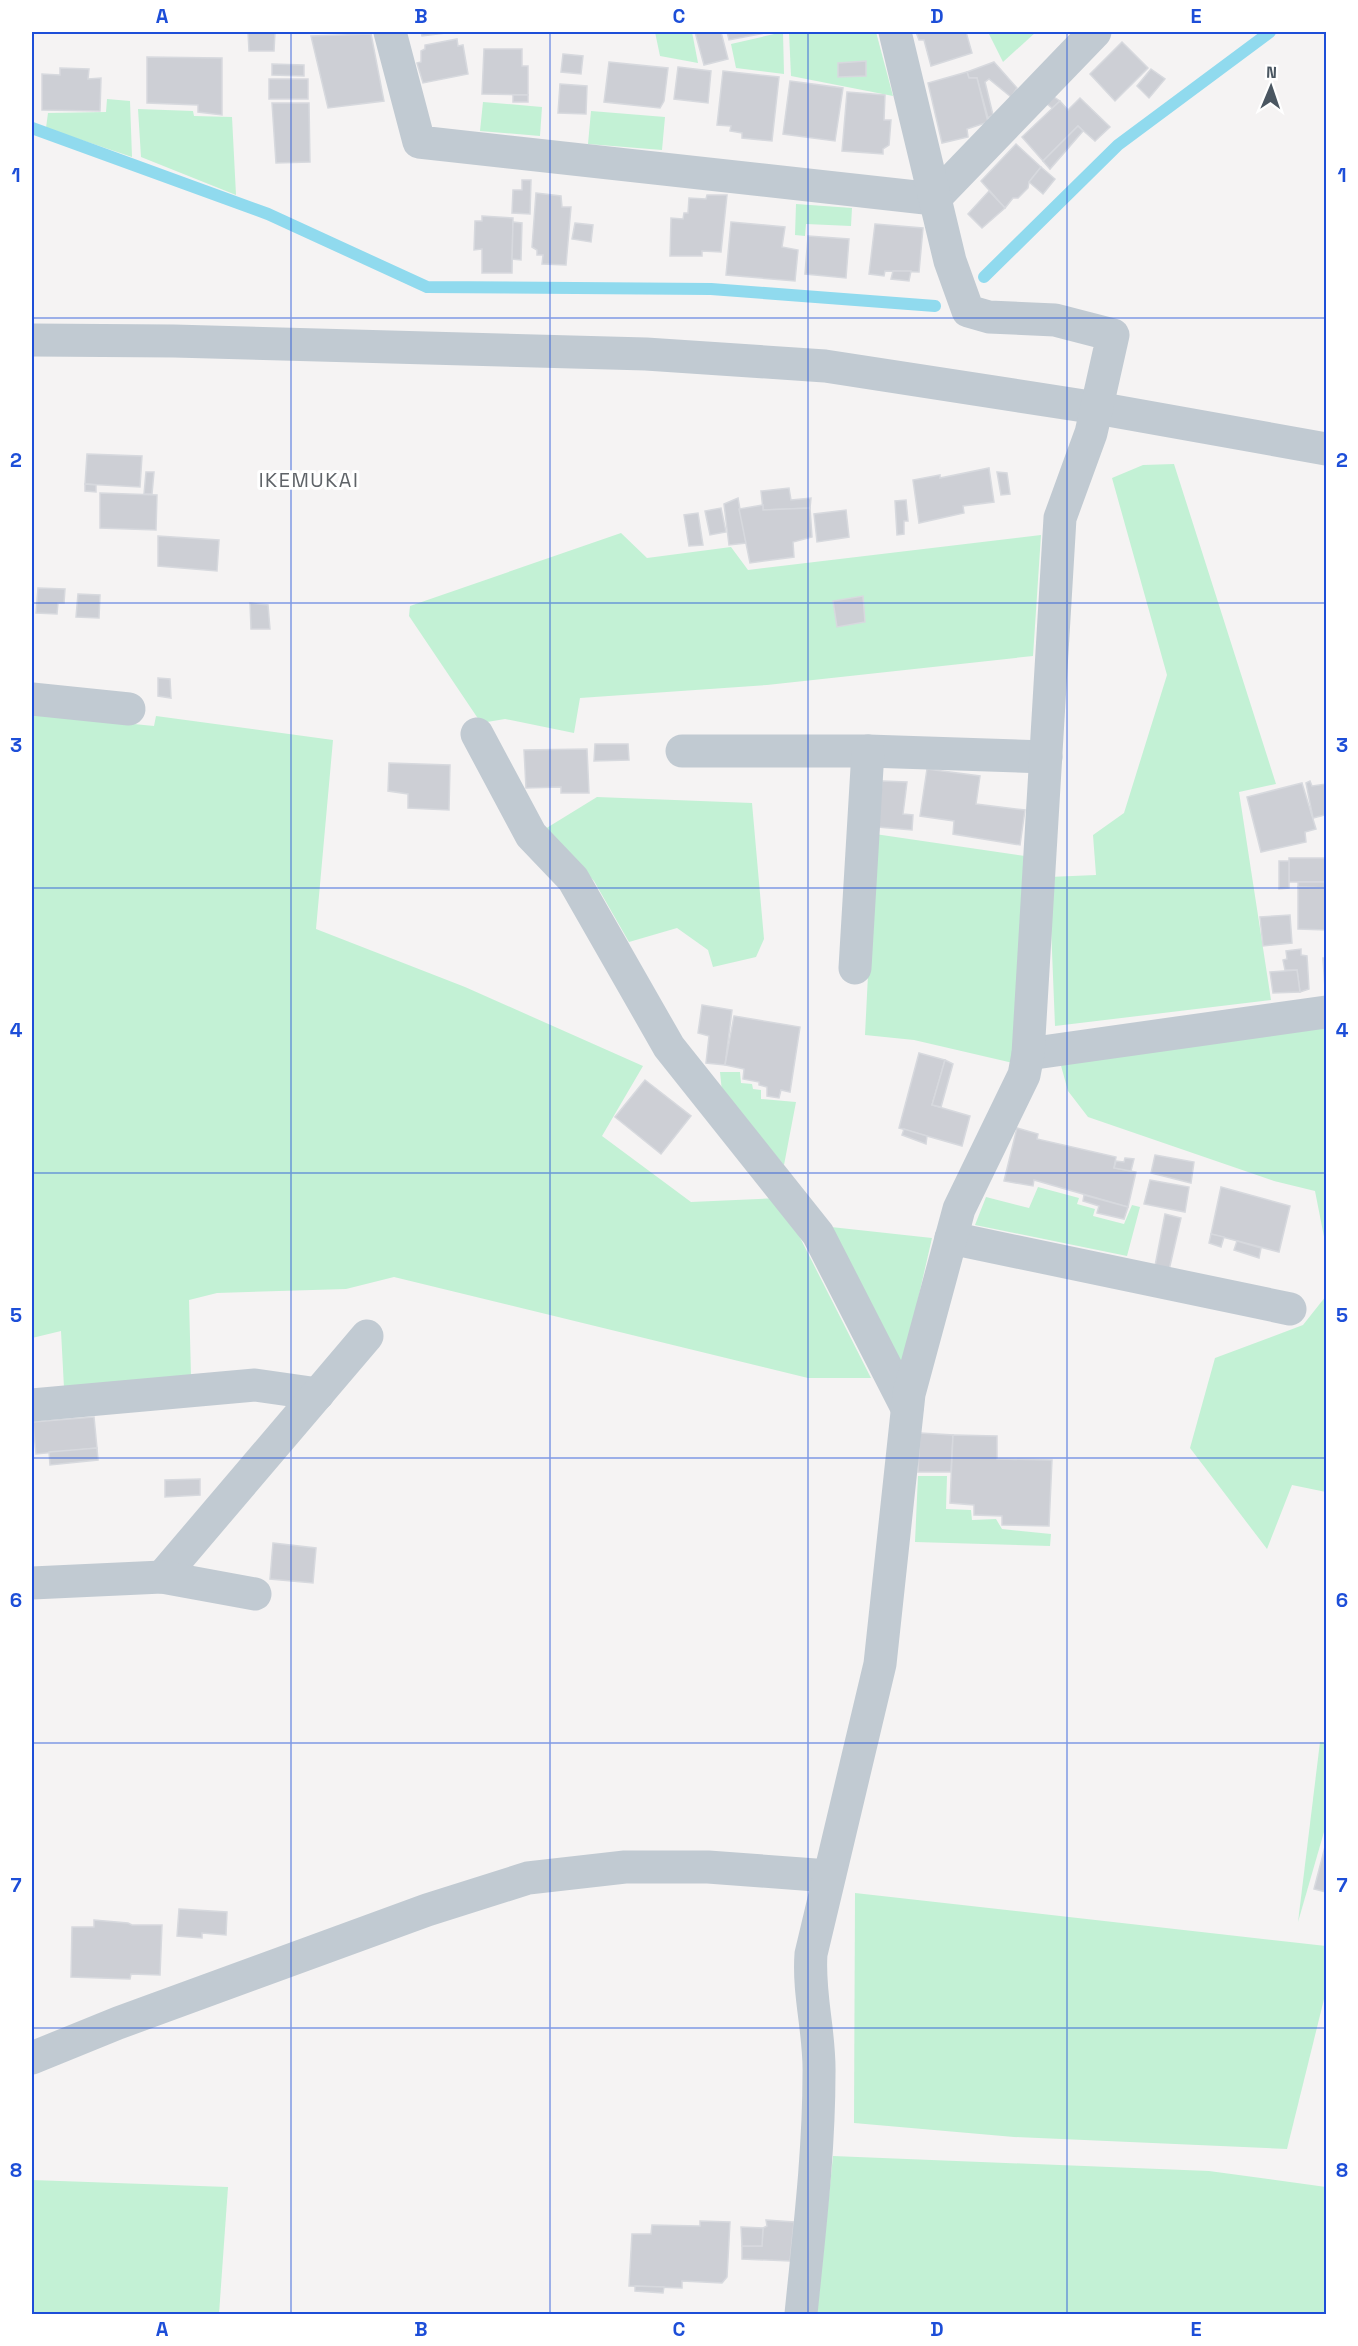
<svg xmlns="http://www.w3.org/2000/svg" width="1358" height="2346" viewBox="0 0 1358 2346" font-family="'Space Grotesk',sans-serif">
	<style>
		.green { fill: #c3f1d5 }
		.lines { fill: none; stroke-linecap: round; stroke-linejoin: round }
		.stream { stroke: #90daee; stroke-width: 12 }
		.building { fill: #cdcfd5; stroke: #d7d9de; stroke-width: 1.5 }
		.minor { stroke: #c1cad2; stroke-width: 33 }
		.grid { fill: none; stroke: #1d4ed8; stroke-width: 1.5; stroke-opacity: 0.55 }
		.labels { text-anchor: middle; dominant-baseline: central; stroke-width: 6; stroke-linejoin: round; paint-order: stroke }
		.quarter-label { font-size: 20px; letter-spacing: 1.5px; fill: #5f6368; stroke: #fff }
		.neatline { fill: none; stroke: #1d4ed8; stroke-width: 2 }
		.grid-label { font-size: 20px; text-anchor: middle; font-weight: bold; fill: #1d4ed8 }
	</style>
	<rect width="100%" height="100%" fill="#f5f3f3"/>
	<g class="green">
		<path d="M655 32H692L698 63 660 56Z"/>
		<path d="M783 32 784 74 736 68 731 44Z"/>
		<path d="M789 32H876L893 96 791 76Z"/>
		<path d="M988 32H1036L1003 62Z"/>
		<path d="M107 99 130 101 132 157 46 128 48 113 106 112Z"/>
		<path d="M483 102 542 107 540 136 480 131Z"/>
		<path d="M138 109 193 111 194 116 232 117 236 195 141 157Z"/>
		<path d="M591 111 665 117 662 150 588 144Z"/>
		<path d="M796 204 852 208 851 226 806 224 805 236 795 235Z"/>
		<path d="M1174 464 1276 784 1239 792 1271 1000 1055 1026 1049 877 1096 875 1093 835 1124 813 1167 675 1112 478 1143 465Z"/>
		<path d="M621 533 647 558 731 547 748 570 1041 535 1033 656 767 685 580 698 574 733 505 719 481 723 409 616 410 606Z"/>
		<path d="M32 714 154 726 156 716 333 740 316 929 465 987 643 1066 602 1136 691 1202 780 1198 871 1378H808L394 1277 346 1289 217 1293 189 1300 191 1375 64 1388 61 1331 32 1338Z"/>
		<path d="M597 797 752 803 764 939 756 957 713 967 708 950 677 928 629 942 594 881 545 829Z"/>
		<path d="M875 834 1025 856 1013 1063 914 1040 865 1035Z"/>
		<path d="M1326 1028V1247L1315 1191 1274 1181 1088 1117 1068 1091 1060 1062Z"/>
		<path d="M720 1072H740L741 1083 752 1084 753 1089 761 1090V1099L796 1102 784 1165 722 1092Z"/>
		<path d="M1038 1187 1079 1198 1077 1204 1095 1209 1093 1216 1124 1224 1132 1205 1140 1207 1127 1256 975 1225 986 1197 1029 1208Z"/>
		<path d="M831 1227 932 1238 900 1378Z"/>
		<path d="M1326 1296V1492L1292 1485 1267 1549 1190 1448 1215 1358 1303 1325Z"/>
		<path d="M918 1476H947L946 1509 971 1510 972 1520 996 1519 1002 1529 1051 1534 1050 1546 915 1542Z"/>
		<path d="M1320 1742 1326 1743V1825L1298 1922Z"/>
		<path d="M855 1893 1326 1946V1991L1287 2149 1014 2137 854 2123Z"/>
		<path d="M833 2156 1209 2171 1326 2187V2314H817Z"/>
		<path d="M32 2180 228 2187 219 2314H32Z"/>
	</g>
	<g class="lines">
		<g class="stream">
			<path d="M32 128 268 214 427 287 711 289 935 306"/>
			<path d="M984 277 1118 145 1270 32"/>
		</g>
	</g>
	<g class="building">
		<path d="M248 32H275L274 51H249Z"/>
		<path d="M421 32H454L422 36Z"/>
		<path d="M695 32H721L728 59 704 65Z"/>
		<path d="M727 32H770L729 40Z"/>
		<path d="M916 32H966L972 53 931 66 924 40H919Z"/>
		<path d="M371 34 384 101 328 108 311 36Z"/>
		<path d="M457 39 458 46 463 45 468 74 423 83 417 63 421 62V51L425 49V45Z"/>
		<path d="M1122 42 1148 68 1115 101 1090 74Z"/>
		<path d="M484 49H522V66H528V95L482 94Z"/>
		<path d="M563 54 583 56 581 74 561 72Z"/>
		<path d="M147 57 222 58V115L198 112V105L147 103Z"/>
		<path d="M866 61V76L838 77V63Z"/>
		<path d="M609 62 668 68 664 101 660 108 604 102Z"/>
		<path d="M994 62 1017 88 1011 97 989 79 985 82 993 115 988 118 977 78H969L967 72Z"/>
		<path d="M272 64 304 65V76L272 75Z"/>
		<path d="M678 67 711 71 708 103 674 99Z"/>
		<path d="M60 68 89 69 88 79 101 78 100 111 42 110V74L60 75Z"/>
		<path d="M1151 69 1165 79 1149 98 1137 86Z"/>
		<path d="M723 71 779 77 772 141 742 138V133L730 131 731 126 717 125Z"/>
		<path d="M967 72 969 78H977L988 122 967 129 968 137 942 143 928 83Z"/>
		<rect x="269" y="79" width="39" height="20"/>
		<path d="M790 81 843 88 835 141 783 134Z"/>
		<path d="M560 84 587 86 586 114 558 113Z"/>
		<path d="M847 92 885 95 884 120H891L889 145 883 149V154L842 151Z"/>
		<rect x="513" y="95" width="15" height="7"/>
		<path d="M1054 97 1060 101 1052 108 1047 104Z"/>
		<path d="M1080 98 1110 127 1095 141 1078 126 1043 161 1022 137 1060 101 1068 110Z"/>
		<path d="M272 103H309L310 162 276 163Z"/>
		<path d="M1078 126 1083 131 1050 169 1043 161Z"/>
		<path d="M1016 144 1041 167 1029 182 1028 188 1018 198H1013L1005 208 981 181Z"/>
		<path d="M1041 167 1055 179 1043 194 1029 182Z"/>
		<path d="M522 180H531L530 214 512 213 513 190H522Z"/>
		<path d="M989 191 1005 208 982 228 968 214Z"/>
		<path d="M536 193 561 196 562 207H571L566 265 542 264 543 255H537V250L532 247Z"/>
		<path d="M707 195H727L721 252 702 251V256H670L671 218 683 219 684 213H688L689 198 706 199Z"/>
		<path d="M482 216 513 218 512 273H482V249L474 250 475 221H482Z"/>
		<path d="M513 222 522 223 521 260 512 259Z"/>
		<path d="M731 222 785 227 782 247 798 250 795 281 726 275Z"/>
		<path d="M575 223 593 225 591 242 572 239Z"/>
		<path d="M875 224 923 228 919 272 885 271 884 276 869 274Z"/>
		<path d="M808 236 849 239 846 278 805 274Z"/>
		<path d="M893 271H911L909 281 891 279Z"/>
		<path d="M87 454 142 456 140 487 85 484Z"/>
		<path d="M989 468 994 502 963 506 964 513 919 523 913 480 940 475V478Z"/>
		<path d="M146 472H154L152 494H144Z"/>
		<path d="M997 472 1007 473 1010 494 1001 495Z"/>
		<path d="M85 484 96 485V492L85 491Z"/>
		<path d="M789 488 791 500 811 498 810 508 763 510 761 491Z"/>
		<path d="M100 493 157 495 156 530 100 528Z"/>
		<path d="M738 498 746 543 729 545 724 504Z"/>
		<path d="M906 500 908 521H904V534L897 535 895 501Z"/>
		<path d="M763 505V510L810 508 812 537 793 542 794 557 750 563 739 509Z"/>
		<path d="M721 508 726 532 710 535 705 511Z"/>
		<path d="M846 510 849 537 817 542 814 514Z"/>
		<path d="M698 513 703 545 689 546 684 515Z"/>
		<path d="M158 536 219 540 217 571 158 566Z"/>
		<path d="M38 588 65 589 64 603H58L57 614 36 613Z"/>
		<path d="M78 594 100 595 99 618 76 617Z"/>
		<path d="M863 596 865 622 837 627 833 601Z"/>
		<path d="M250 603 268 605 270 629H251Z"/>
		<path d="M158 678 170 679 171 698 158 696Z"/>
		<path d="M595 744H628L629 760 594 761Z"/>
		<path d="M587 749 589 793H561V787L526 788 524 750Z"/>
		<path d="M389 763 450 765 449 810 408 808V794L388 791Z"/>
		<path d="M927 769 980 776 976 804 1025 810 1020 845 953 834 954 821 920 816Z"/>
		<path d="M882 781 907 782 903 814 913 815 912 830 878 827Z"/>
		<path d="M1310 781 1312 786 1326 784 1325 815 1313 818 1306 783Z"/>
		<path d="M1302 783 1316 829 1305 832 1306 842 1261 852 1247 797Z"/>
		<rect x="1289" y="858" width="37" height="24"/>
		<path d="M1279 861H1289V888L1279 889Z"/>
		<path d="M1298 882H1326V888L1298 887Z"/>
		<path d="M1298 887 1326 888V930L1298 929Z"/>
		<path d="M1290 915 1292 943 1263 946 1260 917Z"/>
		<path d="M1301 949V955L1307 956 1309 989 1300 992 1297 970H1285L1283 960 1287 959 1286 951Z"/>
		<path d="M1323 958H1326L1325 989Z"/>
		<path d="M1297 970 1300 992 1273 993 1270 972Z"/>
		<path d="M702 1005 732 1010 725 1065 706 1063 709 1036 698 1033Z"/>
		<path d="M734 1016 800 1027 790 1092 781 1090 779 1098 767 1096V1087L759 1085V1082L743 1079 744 1069 725 1065Z"/>
		<path d="M919 1053 945 1060 932 1105 970 1116 962 1146 899 1128Z"/>
		<path d="M945 1060 953 1064 941 1107 932 1105Z"/>
		<path d="M645 1080 691 1116 661 1154 615 1117Z"/>
		<path d="M1017 1128 1038 1134 1037 1139 1116 1157 1114 1168 1136 1172 1128 1207 1034 1180 1033 1186 1004 1181Z"/>
		<path d="M904 1129 927 1136 926 1144 902 1135Z"/>
		<path d="M1155 1155 1194 1162 1191 1183 1151 1173Z"/>
		<path d="M1125 1158 1134 1159 1131 1171 1114 1168 1116 1161 1124 1162Z"/>
		<path d="M1150 1180 1189 1187 1185 1212 1144 1204Z"/>
		<path d="M1221 1187 1290 1206 1279 1252 1211 1234Z"/>
		<path d="M1084 1195 1128 1207 1124 1219 1097 1213 1099 1206 1083 1201Z"/>
		<path d="M1165 1214 1181 1218 1169 1270 1155 1266Z"/>
		<path d="M1211 1234 1224 1237 1221 1247 1209 1243Z"/>
		<path d="M1237 1241 1261 1248 1259 1258 1234 1250Z"/>
		<path d="M94 1417 97 1448 36 1454 33 1422Z"/>
		<path d="M920 1433 953 1435 951 1472H918Z"/>
		<path d="M953 1435 997 1436V1459L1052 1460 1049 1526 1002 1525V1516L974 1515V1505L950 1503Z"/>
		<path d="M97 1448 98 1460 50 1465 49 1452Z"/>
		<path d="M200 1479V1495L165 1497V1480Z"/>
		<path d="M273 1543 316 1548 313 1583 270 1579Z"/>
		<path d="M1326 1843V1892L1314 1889Z"/>
		<path d="M179 1909 227 1912 226 1935 202 1933V1938L177 1936Z"/>
		<path d="M94 1920 128 1923 132 1925H162L160 1975 131 1974 130 1979 71 1977 72 1927H94Z"/>
		<path d="M766 2220 794 2222 790 2261 742 2259V2246H762L763 2228 767 2226Z"/>
		<path d="M700 2221 730 2222 727 2277 722 2283 682 2281V2288L629 2286 632 2234H651L652 2225 700 2226Z"/>
		<path d="M741 2227 763 2228 762 2246H742Z"/>
		<path d="M635 2286 664 2287 663 2293 635 2291Z"/>
	</g>
	<g class="lines">
		<g class="minor">
			<path d="M390 32 419 142 934 199"/>
			<path d="M934 199 1095 32"/>
			<path d="M32 340 174 341 646 354 825 366 1097 408 1326 449"/>
			<path d="M32 699 129 709"/>
			<path d="M477 734 531 835 573 879 669 1047 818 1234 907 1408"/>
			<path d="M682 751H868L1046 757"/>
			<path d="M855 968 868 751"/>
			<path d="M1028 1054 1326 1012"/>
			<path d="M951 1238 1290 1309"/>
			<path d="M32 1405 255 1385 318 1394"/>
			<path d="M162 1577 367 1336"/>
			<path d="M32 1583 162 1577 255 1594"/>
			<path d="M32 2058 118 2023 427 1910 528 1878 625 1867H708L829 1876"/>
			<path d="M801 2314C809 2234 819 2154 819 2073 820 2033 808 1994 811 1954L880 1664 909 1394 959 1209 1024 1075 1028 1054 1060 518 1091 433 1113 335 1055 320 989 317 968 311 950 261 895 32"/>
		</g>
	</g>
	<path class="grid" d="M291 32V2314M550 32V2314M808 32V2314M1067 32V2314M32 318H1326M32 603H1326M32 888H1326M32 1173H1326M32 1458H1326M32 1743H1326M32 2028H1326"/>
	<g class="labels">
		<g class="quarter-label">
			<text x="309" y="480">IKEMUKAI</text>
		</g>
	</g>
	<rect width="1358" height="2346" fill="none" stroke="#ffffff" stroke-width="66"/>
	<g transform="translate(1271 87) rotate(2)" stroke="#ffffff" stroke-width="4.5" paint-order="stroke">
	<path d="M0-4.5L10 22L0 15L-10 22Z" fill="#4a5661"/>
	<text y="-9" font-size="16" font-weight="bold" text-anchor="middle" fill="#4a5661">N</text>
	</g>
	<rect x="33" y="33" width="1292" height="2280" class="neatline"/>
	<g class="grid-label">
		<text x="162" y="23">A</text>
		<text x="421" y="23">B</text>
		<text x="679" y="23">C</text>
		<text x="937" y="23">D</text>
		<text x="1196" y="23">E</text>
		<text x="16" y="182">1</text>
		<text x="1342" y="182">1</text>
		<text x="16" y="467">2</text>
		<text x="1342" y="467">2</text>
		<text x="16" y="752">3</text>
		<text x="1342" y="752">3</text>
		<text x="16" y="1037">4</text>
		<text x="1342" y="1037">4</text>
		<text x="16" y="1322">5</text>
		<text x="1342" y="1322">5</text>
		<text x="16" y="1607">6</text>
		<text x="1342" y="1607">6</text>
		<text x="16" y="1892">7</text>
		<text x="1342" y="1892">7</text>
		<text x="16" y="2177">8</text>
		<text x="1342" y="2177">8</text>
		<text x="162" y="2336">A</text>
		<text x="421" y="2336">B</text>
		<text x="679" y="2336">C</text>
		<text x="937" y="2336">D</text>
		<text x="1196" y="2336">E</text>
	</g>
</svg>
